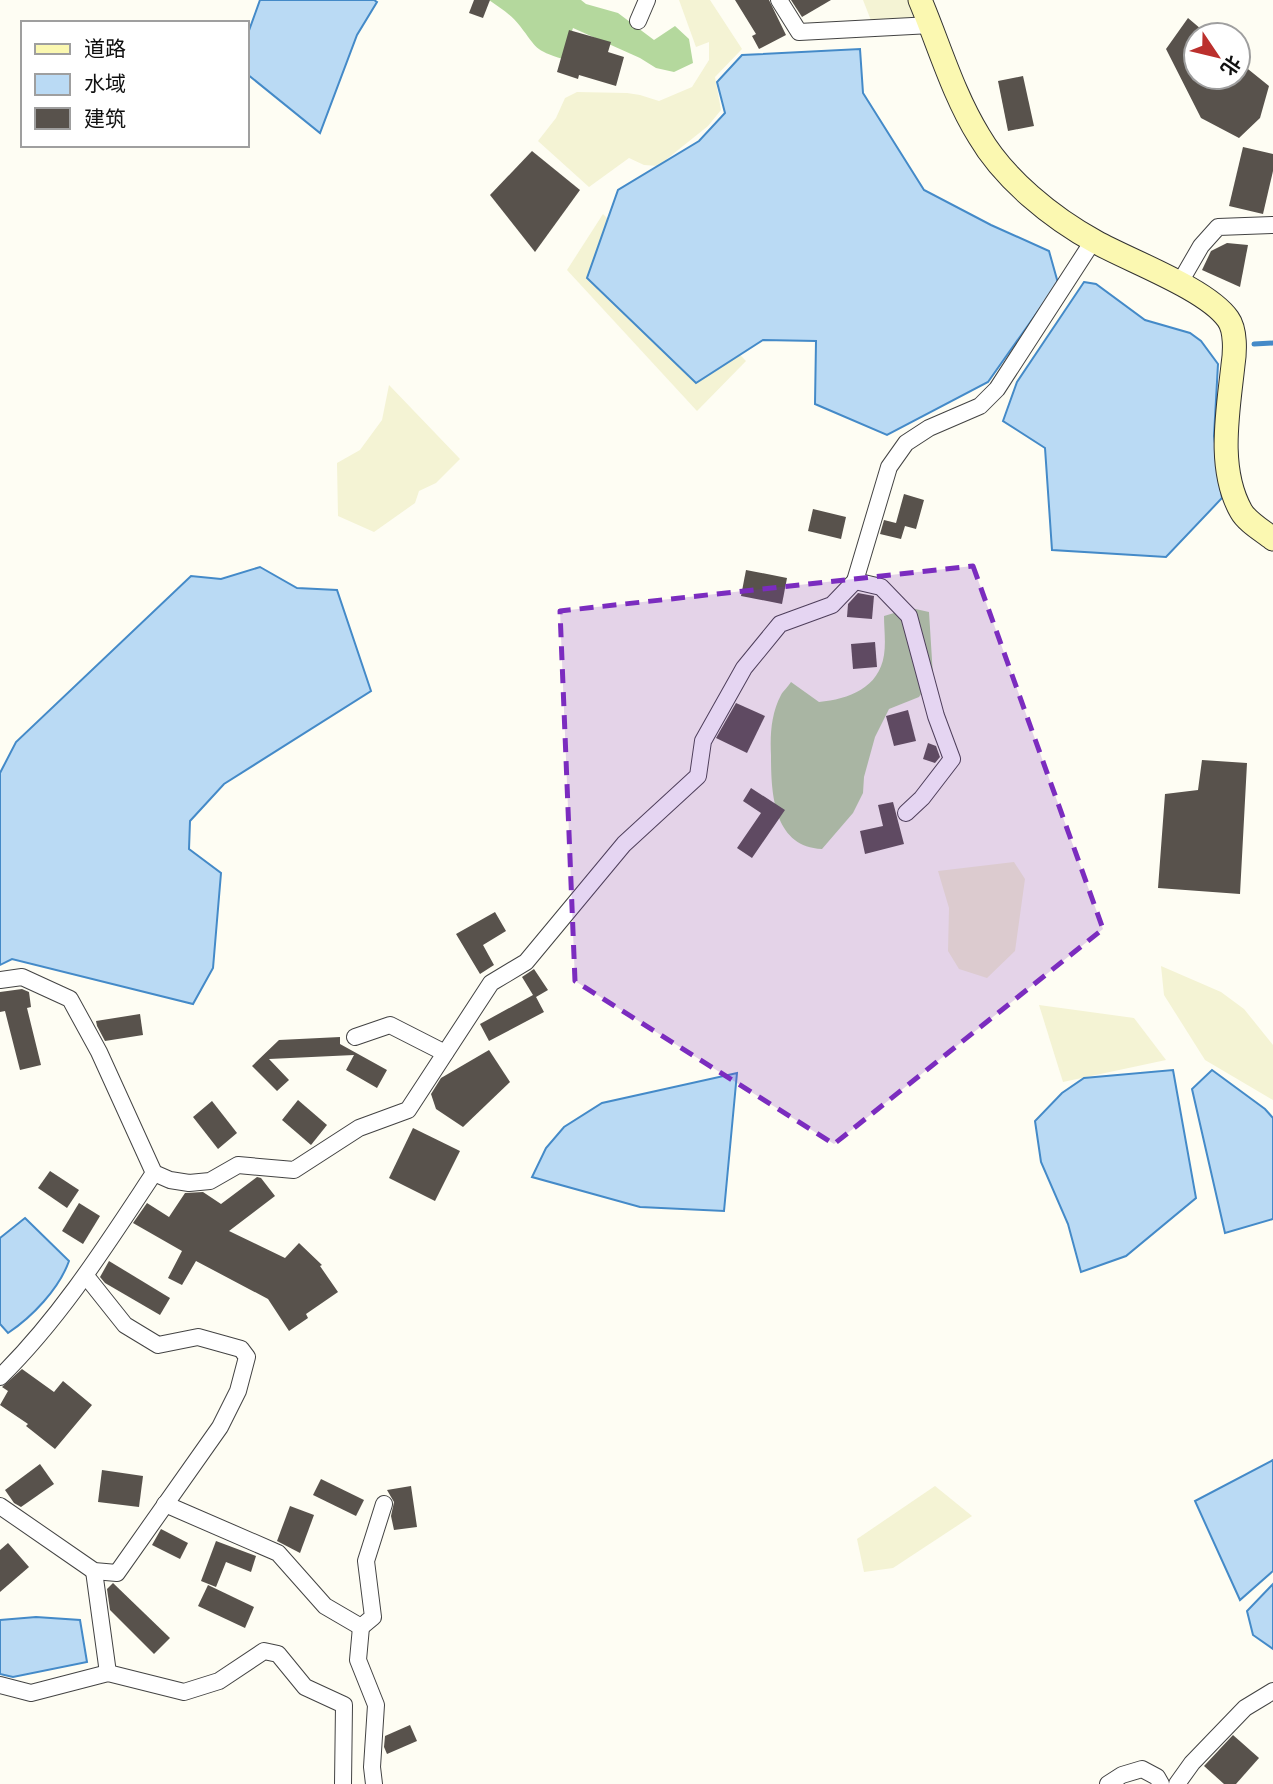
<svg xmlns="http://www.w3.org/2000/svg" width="1273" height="1784" viewBox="0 0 1273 1784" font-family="Literata,'Noto Sans SC',serif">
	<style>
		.farmland { fill: #f4f3d4 }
		.forest { fill: #b4d89d }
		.water { fill: #badaf4; stroke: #448ac8; stroke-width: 2 }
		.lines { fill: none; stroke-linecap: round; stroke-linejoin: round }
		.stream { stroke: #448ac8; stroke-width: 5 }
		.building { fill: #58524c }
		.street-casing { stroke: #434343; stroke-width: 18 }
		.secondary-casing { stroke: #323232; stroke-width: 25 }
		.street { stroke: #fff; stroke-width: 16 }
		.secondary { stroke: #fbf8b1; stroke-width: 23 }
		.marked { fill: #7b2cbf; fill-opacity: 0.2; stroke: #7b2cbf; stroke-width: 5; stroke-dasharray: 14 9; stroke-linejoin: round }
	</style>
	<rect width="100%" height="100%" fill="#fefdf3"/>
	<g class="farmland">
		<path d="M679 0H710L742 49 715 77 721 110 708 126 658 166 644 165 629 158 589 187 538 141 556 118 565 98 577 92 627 93 640 95 659 101 692 87 709 60V42L696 47Z"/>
		<path d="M863 0H912L920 19 872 23Z"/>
		<path d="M603 214 746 361 697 411 567 270Z"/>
		<path d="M389 385 460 459 436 483 419 491 415 503 374 532 338 516 337 463 360 450 382 420Z"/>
		<path d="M1014 862 1025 879 1015 951 987 978 959 969 948 951 949 908 938 871Z"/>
		<path d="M1161 966 1221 992 1244 1009 1273 1045V1100L1205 1060 1164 995Z"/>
		<path d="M1039 1005 1134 1018 1166 1060 1063 1082Z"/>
		<path d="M935 1486 972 1516 893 1568 864 1572 857 1539Z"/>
	</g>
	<g class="forest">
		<path d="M489 0H581L586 4 618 13 654 40 675 26 689 39 693 63 674 72 656 68 640 58 573 28 563 59C534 50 537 48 520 26 512 15 500 8 489 0Z"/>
		<path d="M911 608 929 612 933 676 919 697 889 709 875 737 864 777 863 793 853 813 822 849C773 847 771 792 771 755 770 735 771 714 781 695 783 691 788 687 791 682L819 702C849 699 879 688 884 655 886 642 884 628 884 616Z"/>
	</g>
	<g class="water">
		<path d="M260 0H374L377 2 357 35 320 133 247 74V36Z"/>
		<path d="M860 49 863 93 924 190 991 225 1049 251 1058 283 988 382 887 435 815 404 816 341 763 340 696 383 587 278 618 190 699 141 725 113 717 82 742 55Z"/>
		<path d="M1084 282 1096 284 1145 320 1190 333 1201 341 1218 364 1214 436 1222 498 1166 557 1052 550 1045 448 1003 421 1017 382Z"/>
		<path d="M260 567 297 588 337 590 371 691 224 784 190 821 189 849 221 873 213 968 193 1004 12 959 0 965V773L16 742 191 576 221 579Z"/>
		<path d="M1173 1070 1196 1198 1126 1256 1081 1272 1068 1224 1041 1162 1035 1121 1062 1093 1084 1078Z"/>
		<path d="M1212 1070 1265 1109 1273 1118V1219L1225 1233 1192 1089Z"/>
		<path d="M737 1073 724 1211 640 1207 532 1177 546 1148 564 1127 602 1103Z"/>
		<path d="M25 1218 69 1261C59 1289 32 1317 8 1333L0 1324V1238Z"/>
		<path d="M1273 1460V1571L1240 1600 1195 1501Z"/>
		<path d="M1273 1584V1649L1253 1635 1247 1611Z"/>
		<path d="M36 1617 80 1620 87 1662 13 1677 0 1674V1620Z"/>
	</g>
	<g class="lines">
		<path class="stream" d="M1254 344 1273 343"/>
	</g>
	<g class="building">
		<path d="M474 0H490L483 18 469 13Z"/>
		<path d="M735 0H769L786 35 759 49 752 36 756 34Z"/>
		<path d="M791 0H831L802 17Z"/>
		<path d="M1188 18 1208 35H1196V77H1238V61L1269 86 1260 118 1239 138 1201 118 1166 49Z"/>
		<path d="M569 30 611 42 608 52 624 57 616 86 579 75 578 79 557 72Z"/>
		<path d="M1023 76 1034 126 1008 131 998 81Z"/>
		<path d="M1243 147 1273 154V171L1263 214 1229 206Z"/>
		<path d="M532 151 580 190 535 252 490 195Z"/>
		<path d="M1227 243 1248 245 1240 287 1202 270 1211 251Z"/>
		<path d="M904 494 924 500 916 529 905 526 901 539 880 534 884 520 896 523Z"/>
		<path d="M813 509 846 517 841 539 808 531Z"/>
		<path d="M746 570 787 578 782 604 741 596Z"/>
		<path d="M858 593 874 596 872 619 847 617 848 604Z"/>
		<path d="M875 642 877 667 853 669 851 644Z"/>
		<path d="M736 703 765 716 747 753 716 738Z"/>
		<path d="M908 710 916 741 894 746 886 716Z"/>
		<path d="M928 743 936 746 940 757 935 763 923 759Z"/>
		<path d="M1202 760 1247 763 1240 894 1158 888 1165 794 1198 790Z"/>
		<path d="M751 788 785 810 752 858 737 848 761 813 743 801Z"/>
		<path d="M893 802 904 844 865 854 860 831 883 826 878 805Z"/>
		<path d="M495 912 506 931 483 945 494 965 480 974 456 934Z"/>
		<path d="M534 969 548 990 536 997 544 1012 489 1041 480 1024 533 995 522 977Z"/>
		<path d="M22 989 29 992 31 1007 27 1008 41 1065 20 1070 5 1011 0 1012V992Z"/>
		<path d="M140 1014 143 1035 105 1041 97 1026 96 1021Z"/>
		<path d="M340 1037V1044L387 1070 377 1088 346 1070 354 1055 269 1059 289 1080 277 1091 252 1066 279 1040Z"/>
		<path d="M489 1050 510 1082 463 1127 436 1109 431 1094 441 1078Z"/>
		<path d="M298 1100 327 1125 311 1145 282 1120Z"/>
		<path d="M212 1101 237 1133 218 1149 193 1117Z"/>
		<path d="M413 1128 460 1151 435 1201 389 1178Z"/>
		<path d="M50 1171 79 1190 67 1208 38 1188Z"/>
		<path d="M257 1177 261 1178 275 1196 229 1231 285 1258 299 1243 322 1265 320 1266 338 1292 306 1314 308 1318 289 1331 268 1299 196 1261 182 1285 168 1278 182 1251 133 1223 147 1203 169 1217 185 1193 203 1192 221 1204Z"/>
		<path d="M79 1203 100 1216 83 1244 62 1231Z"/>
		<path d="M109 1261 170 1298 160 1315 105 1283 100 1277Z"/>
		<path d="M22 1369 54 1392 63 1381 92 1405 55 1449 26 1426 28 1424 0 1405 8 1391 2 1387Z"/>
		<path d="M40 1464 54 1484 21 1507 14 1503 5 1490Z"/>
		<path d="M102 1470 143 1476 139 1507 98 1502Z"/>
		<path d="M321 1479 364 1500 356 1516 313 1495Z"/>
		<path d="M411 1486 417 1527 394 1530 391 1516 394 1502 387 1490Z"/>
		<path d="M290 1506 314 1515 300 1553 277 1541Z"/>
		<path d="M161 1529 188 1543 180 1559 152 1545Z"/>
		<path d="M216 1541 256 1556 251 1572 226 1562 216 1587 201 1581Z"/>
		<path d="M8 1543 29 1567 0 1592V1550Z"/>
		<path d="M113 1583 170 1638 154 1654 110 1610 107 1589Z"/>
		<path d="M208 1585 254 1607 245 1628 198 1606Z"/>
		<path d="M410 1725 417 1741 387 1754 384 1747 385 1736Z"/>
		<path d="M1233 1735 1259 1758 1236 1784H1224L1204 1766Z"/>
	</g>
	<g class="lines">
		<g class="street-casing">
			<g id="street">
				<path d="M779 0 799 32 931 25"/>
				<path d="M638 21 647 0"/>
				<path d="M1179 284 1201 246 1218 227 1273 225"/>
				<path d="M855 581 881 587 909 616 936 716 952 759 922 798 906 813"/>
				<path d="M0 980 22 977 70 999 99 1052 154 1173 170 1180 189 1183 210 1181 238 1165 294 1170 359 1128 408 1110 491 983 526 962 624 844 698 776 703 741 744 668 780 624 832 605 855 581 889 467 906 443 929 428 980 406 997 389 1093 241"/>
				<path d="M355 1037 390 1025 445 1053"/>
				<path d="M0 1377C61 1317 107 1244 154 1173"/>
				<path d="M165 1504 278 1553 325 1606 361 1627 373 1617 366 1561 384 1504"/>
				<path d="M0 1506 94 1571 117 1573 220 1427 238 1391 247 1357 241 1349 198 1337 158 1345 125 1325 86 1276"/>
				<path d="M94 1571 108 1673"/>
				<path d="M361 1627 358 1660 376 1705 372 1767 374 1784"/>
				<path d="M0 1685 31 1693 108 1673 184 1692 219 1681 264 1651 278 1654 305 1687 344 1705 343 1784"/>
				<path d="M1108 1784 1122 1775 1142 1769 1157 1777 1161 1784"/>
				<path d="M1177 1784 1192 1763 1245 1708 1273 1691"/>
			</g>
		</g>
		<g class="secondary-casing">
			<path id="secondary" d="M920 0C939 45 953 94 979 136 1004 179 1052 218 1096 242 1130 261 1207 289 1228 319 1236 330 1235 352 1233 365 1228 412 1217 468 1241 511 1247 522 1263 531 1273 539"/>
		</g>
		<use href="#street" class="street"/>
		<use href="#secondary" class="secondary"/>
	</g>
	<path class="marked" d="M973 566 1103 929 834 1144 575 981 560 611Z"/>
	<rect x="21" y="21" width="228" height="126" fill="#ffffff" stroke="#9f9f9f" stroke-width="2"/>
	<rect x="35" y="44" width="35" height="10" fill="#fbf8b1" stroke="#9f9f9f" stroke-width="2"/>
	<text x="84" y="56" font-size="21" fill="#101010">道路</text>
	<rect x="35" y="74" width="35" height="21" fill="#badaf4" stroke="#9f9f9f" stroke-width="2"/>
	<text x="84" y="91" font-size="21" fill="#101010">水域</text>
	<rect x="35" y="108" width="35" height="21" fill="#58524c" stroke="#9f9f9f" stroke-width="2"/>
	<text x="84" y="126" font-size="21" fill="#101010">建筑</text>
	<g transform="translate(1217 56) rotate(125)"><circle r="33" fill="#ffffff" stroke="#9f9f9f" stroke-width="2"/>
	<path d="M0-5L12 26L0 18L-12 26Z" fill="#bb302d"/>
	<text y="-10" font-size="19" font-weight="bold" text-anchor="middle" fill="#101010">北</text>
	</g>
</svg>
